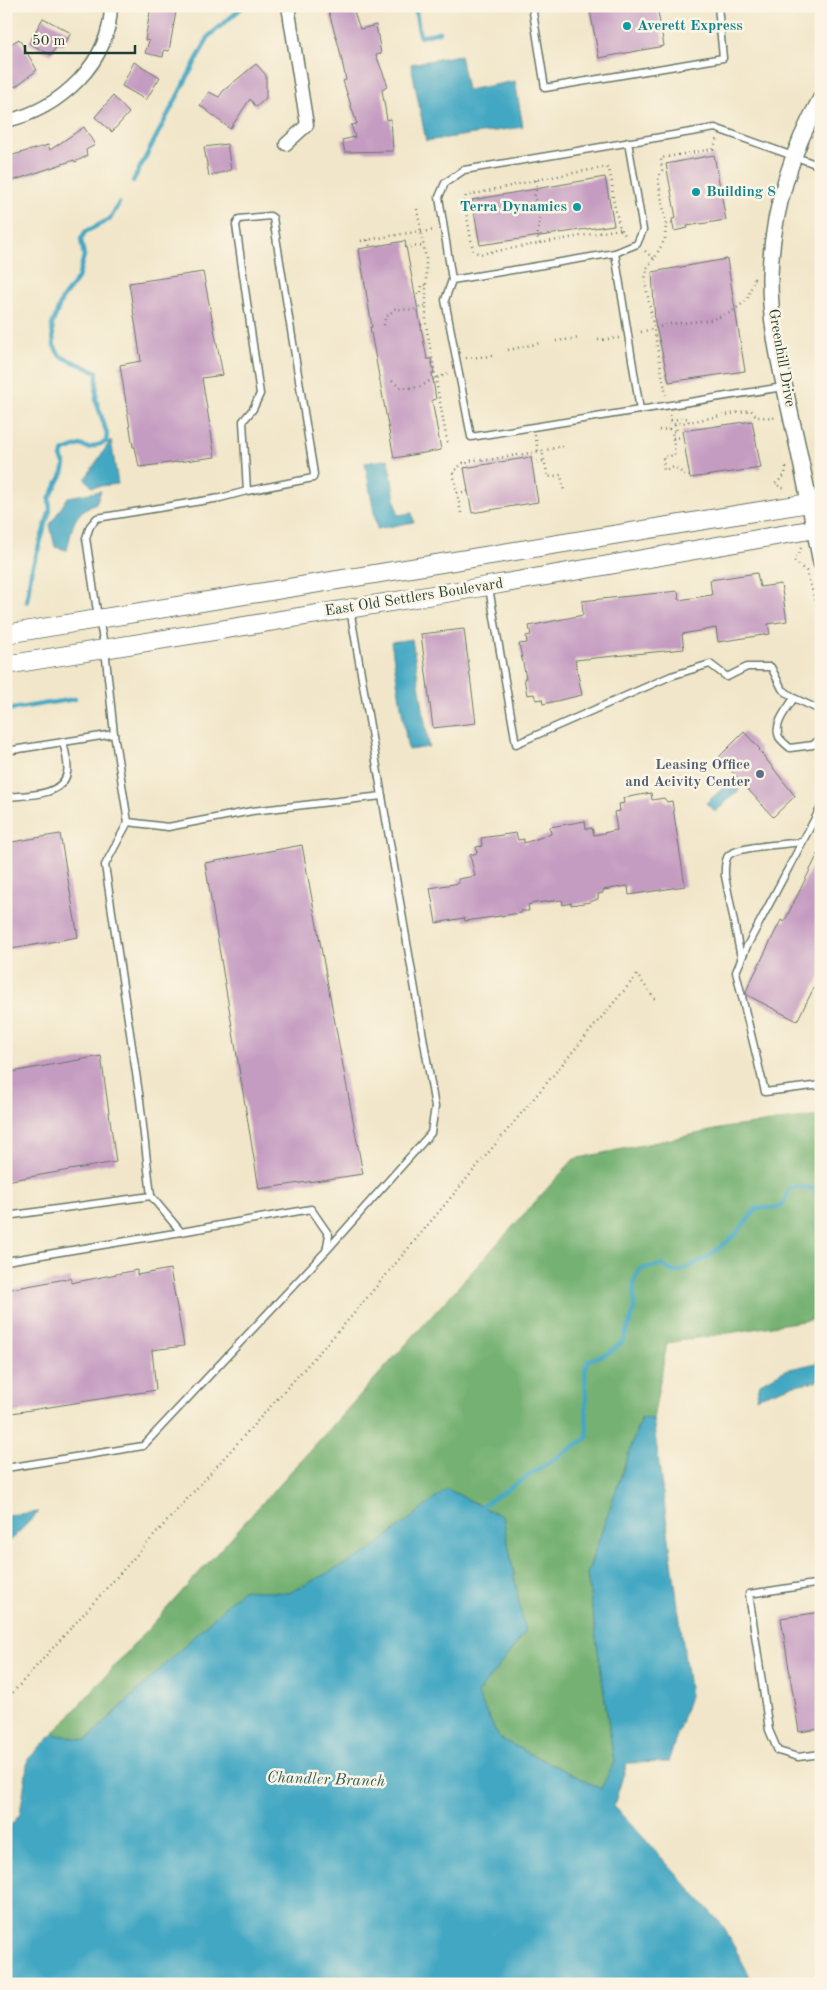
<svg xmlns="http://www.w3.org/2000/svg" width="827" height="1990" viewBox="0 0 827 1990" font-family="'Old Standard TT',serif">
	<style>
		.forest { fill: #74b172; stroke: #4a7753 }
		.water { fill: #43a7c3; stroke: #31727c }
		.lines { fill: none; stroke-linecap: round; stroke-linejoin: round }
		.stream { stroke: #43a7c3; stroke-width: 4.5 }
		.building { fill: #c49bc1 }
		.service-casing { stroke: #687868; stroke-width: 9 }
		.minor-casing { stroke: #687868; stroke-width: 15 }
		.tertiary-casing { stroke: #687868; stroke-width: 18 }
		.secondary-casing { stroke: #687868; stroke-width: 20 }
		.path { stroke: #687868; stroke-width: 2.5; stroke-dasharray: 1 4; stroke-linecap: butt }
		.service { stroke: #fff; stroke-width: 6 }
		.minor { stroke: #fff; stroke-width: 12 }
		.tertiary { stroke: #fff; stroke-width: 15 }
		.secondary { stroke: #fff; stroke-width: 18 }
		.culture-dot { fill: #0f9aa8; stroke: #fcf5e5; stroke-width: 2 }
		.service-dot { fill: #5c6f8a; stroke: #fcf5e5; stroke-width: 2 }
		.labels { text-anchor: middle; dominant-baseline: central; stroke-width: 5; stroke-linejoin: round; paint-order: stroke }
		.culture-label { font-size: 15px; font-weight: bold; fill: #0d838f; stroke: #fcf5e5; text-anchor: start }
		.street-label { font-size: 15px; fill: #1f3d34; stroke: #fcf5e5 }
		.service-label { font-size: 15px; font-weight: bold; fill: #4e5e75; stroke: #fcf5e5; text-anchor: end }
		.water-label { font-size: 16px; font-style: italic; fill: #2a5d5f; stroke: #fcf5e5 }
	</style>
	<rect width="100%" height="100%" fill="#fcf5e5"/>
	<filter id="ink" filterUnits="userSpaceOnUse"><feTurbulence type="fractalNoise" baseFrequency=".02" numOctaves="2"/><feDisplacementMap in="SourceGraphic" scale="10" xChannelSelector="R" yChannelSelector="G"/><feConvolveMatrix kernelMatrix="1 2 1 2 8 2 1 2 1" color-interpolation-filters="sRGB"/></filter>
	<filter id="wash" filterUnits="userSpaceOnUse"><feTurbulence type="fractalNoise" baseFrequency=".0096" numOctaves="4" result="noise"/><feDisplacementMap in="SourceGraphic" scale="20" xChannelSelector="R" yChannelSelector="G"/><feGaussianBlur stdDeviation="1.12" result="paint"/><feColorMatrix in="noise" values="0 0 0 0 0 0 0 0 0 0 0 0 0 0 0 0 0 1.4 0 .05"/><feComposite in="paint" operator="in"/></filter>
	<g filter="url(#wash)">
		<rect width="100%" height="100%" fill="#f1e6c9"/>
		<path class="forest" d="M821 1116V1318L667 1343 653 1419 641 1418 587 1574 614 1762 601 1789 499 1738 477 1694 525 1633 503 1517 447 1489 368 1552 289 1593 242 1590 86 1740 53 1734 574 1159 730 1127Z"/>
		<g class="water">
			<path d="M460 55 467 90 515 81 523 127 426 141 411 64Z"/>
			<path d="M111 440 118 484 92 487 85 479Z"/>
			<path d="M388 459 398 515 412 513 414 522 377 529 365 463Z"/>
			<path d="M101 491 96 503C72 514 73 526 67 550L55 547 50 525 68 497Z"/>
			<path d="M412 639 429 747 408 750 391 642Z"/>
			<path d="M732 780 740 789 715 812 706 803Z"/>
			<path d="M821 1362V1380L790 1386 756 1398 760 1383 785 1370Z"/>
			<path d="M641 1418 653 1419 690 1696 668 1762 627 1763 614 1805 723 1926 754 1984H6V1831L20 1814 28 1759 53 1734 87 1740 242 1590 289 1593 368 1552 447 1489 503 1517 525 1633 477 1694 499 1738 601 1789 614 1762 587 1574Z"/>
			<path d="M39 1512 6 1545V1546V1515Z"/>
		</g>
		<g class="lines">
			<g class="stream">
				<path d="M415 6 420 37 439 32"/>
				<path d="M133 181 209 36 244 6"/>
				<path d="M27 602 31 572 50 510 49 499 63 473 65 465 61 457 64 451 80 445 89 448 106 442 107 434 96 400 97 372 60 356 54 346 52 325 62 299 78 278 84 256 81 239 85 232 110 219 119 203"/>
				<path d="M6 710 75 699"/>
				<path d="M479 1511 482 1506 587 1438 585 1369 589 1360 609 1353 623 1341 634 1311V1281L640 1269 662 1265 671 1271 679 1272 708 1257 735 1235 757 1208C776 1207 782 1213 788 1191L795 1186 821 1190"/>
			</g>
		</g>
		<g id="blocks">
			<g class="building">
				<path d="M151 6H177L169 51 164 50 163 57 145 53 149 41 145 40Z"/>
				<path d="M327 6H352L360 29 376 25 381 54 376 55 388 86 382 90 387 120 391 119 393 151 345 152 342 140 355 137 351 125 357 124 343 81 346 80 339 47Z"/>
				<path d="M589 6H657L664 46 599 58Z"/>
				<path d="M43 18 71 33 63 46 59 43 51 55 29 43Z"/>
				<path d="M19 39 37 70 15 87 6 74V47Z"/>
				<path d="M134 62 160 77 146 100 122 86Z"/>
				<path d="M256 64 266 75V98L256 107 250 99 230 129 200 105 209 92 219 97 223 91Z"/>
				<path d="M113 96 129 113 112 132 95 117Z"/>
				<path d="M84 127 95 145 86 150 87 156 75 162 74 160 6 183V157L48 145 50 150Z"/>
				<path d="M227 144 231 170 209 176 204 147Z"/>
				<path d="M714 155 726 220 687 226 688 228 674 231 672 219 676 218 666 164Z"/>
				<path d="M605 177 614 225 480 245 472 200Z"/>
				<path d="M405 241 427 359H431L434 373H432L436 399 432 400 441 450 394 458 370 327H372L359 249Z"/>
				<path d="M727 259 745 371 669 382 655 322 652 272Z"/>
				<path d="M203 272 223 375 202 378 215 457 139 467 135 447H133L120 365 141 361 129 283Z"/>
				<path d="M752 421 761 468 690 478 682 431Z"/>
				<path d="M531 457 538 502 472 513 464 468Z"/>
				<path d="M757 573 760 587 781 584 787 621 768 624 770 634 718 642 716 628 682 634 684 649 575 660 582 695 543 704 542 699 536 700 534 694 527 695 524 678H526L519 644 527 643 526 636 531 635 529 626 583 615 582 601 678 591 679 600 712 595 710 580Z"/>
				<path d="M464 629 476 723 433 728 421 634Z"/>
				<path d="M744 732 760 749 759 750 795 796 773 817 719 757Z"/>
				<path d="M651 793 652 800 664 798 667 802 672 801 685 886 629 895 628 886 603 890V893L598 894V899L590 902 571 905V903L563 905 562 900 535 903 528 905 529 911H521V913L465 921 464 918 436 923 430 888 459 883 458 879 475 876 470 855 477 853 476 847 482 846 481 838 516 833 518 840 524 839V843L551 834 550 827 585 821 586 829 592 828 594 835 617 830 614 812 620 811 619 804 624 803 623 798Z"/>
				<path d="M60 834 78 937 6 950V843Z"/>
				<path d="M302 845 363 1174 259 1189 205 863Z"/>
				<path d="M821 848V974L797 1021 747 995 746 991 781 920 784 922Z"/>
				<path d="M101 1056 116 1162 6 1181V1073Z"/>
				<path d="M170 1269 184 1346 152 1350 156 1390 6 1414V1290L71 1278V1283L137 1270V1275Z"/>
				<path d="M821 1612V1729L799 1732 781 1618Z"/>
			</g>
		</g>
	</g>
	<g filter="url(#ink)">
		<use href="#blocks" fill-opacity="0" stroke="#687868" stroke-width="1"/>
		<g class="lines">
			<g class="service-casing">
				<g id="service">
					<path d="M532 6 545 88 723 58 718 6"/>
					<path d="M615 253 640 410"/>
					<path d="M452 280 615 253 637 244 643 230 628 142"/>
					<path d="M783 387 471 437 445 300 452 280 439 197 445 183 464 170 715 128 821 166"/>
					<path d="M489 588 516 744 671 676 710 664 727 677 747 667H771L782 689 794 698 820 710"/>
					<path d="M794 698C788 708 773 724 779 737 781 741 787 745 790 748L813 745 821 738"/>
					<path d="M6 751 114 734"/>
					<path d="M6 797C26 795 62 797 67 773 69 764 65 751 63 742"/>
					<path d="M821 807 747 946 736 972 765 1092 821 1085"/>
					<path d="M128 822 168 827 252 811 382 796 350 609"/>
					<path d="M741 958 725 876C725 869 724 862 728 856 736 846 788 844 802 842"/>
					<path d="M6 1216 151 1196 140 1100 105 865 128 822 114 734 105 649 96 605 86 538 90 526 97 518 220 498 247 491 243 421 253 409 260 394 236 225 239 219 270 216 273 218 314 474 313 478 247 491"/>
					<path d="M327 1250 431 1133 435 1107 382 796"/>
					<path d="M6 1261 181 1232"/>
					<path d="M6 1468 143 1446 326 1251 329 1235 311 1209 181 1232 151 1196"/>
					<path d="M821 1583 749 1594 769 1730 778 1751 798 1757 821 1754"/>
				</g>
			</g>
			<g class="minor-casing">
				<g id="minor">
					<path d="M6 121C60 109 110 63 111 6"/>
					<path d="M286 144 307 125 288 6"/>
				</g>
			</g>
			<g class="tertiary-casing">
				<path id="tertiary" d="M821 98C791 152 772 213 770 275 769 324 782 374 792 421 803 468 812 516 821 563"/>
			</g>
			<g class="secondary-casing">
				<g id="secondary">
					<path d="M6 634 821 501"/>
					<path d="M6 665 488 586 821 528"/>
				</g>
			</g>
			<g class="path">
				<path d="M536 180 537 187 534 198 540 209C540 215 539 230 537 236L540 243"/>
				<path d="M417 209 426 259V325L447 441 451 444"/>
				<path d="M666 224 658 178 662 170 661 158 713 149 718 138"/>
				<path d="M620 229 480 254 473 251 464 200 466 196 541 179 606 167 609 169 612 183 613 199 620 229 626 236"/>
				<path d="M421 232 435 230"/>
				<path d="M368 240 370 247"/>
				<path d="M361 241 420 231"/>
				<path d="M405 247 424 246"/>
				<path d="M645 251 654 259 665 239 666 224 672 223"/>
				<path d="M654 259 647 268 645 281 666 395"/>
				<path d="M417 294 421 293 422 285H426"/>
				<path d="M384 325 385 318 395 309 414 310 425 306"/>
				<path d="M421 325H426"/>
				<path d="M641 332 670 324 710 320 730 313 747 300 754 279H757"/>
				<path d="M598 340 619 338"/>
				<path d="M556 341 580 338"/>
				<path d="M508 350 540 343"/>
				<path d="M466 358 492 356"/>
				<path d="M392 381 399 387 413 388 422 386 429 381 450 373"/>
				<path d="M670 415 671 420 688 418 689 422 751 410 757 417 777 418"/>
				<path d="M675 424 677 431H672L675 455 663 457 664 470 675 467 686 476H690"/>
				<path d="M659 430 669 429 668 425 689 422"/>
				<path d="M535 435 538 451"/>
				<path d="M673 438 683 437"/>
				<path d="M563 446 542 451 548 477 561 475 564 491"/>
				<path d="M537 462 544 461"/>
				<path d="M786 467 785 475 775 484 787 490"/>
				<path d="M466 468V464L469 461 482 459 481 461 542 451"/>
				<path d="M457 493 468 491"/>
				<path d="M461 513 453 472 463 463 466 464"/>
				<path d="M801 548 794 561 806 571 821 618"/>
				<path d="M6 1700 350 1318 637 975 655 999"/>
			</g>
			<use href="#service" class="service"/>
			<use href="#minor" class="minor"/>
			<use href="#tertiary" class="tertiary"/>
			<use href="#secondary" class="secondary"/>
		</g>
	</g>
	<g class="culture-dot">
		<circle cx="627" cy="26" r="5"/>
		<circle cx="696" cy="192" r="5"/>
		<circle cx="577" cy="207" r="5"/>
	</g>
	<circle class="service-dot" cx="760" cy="774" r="5"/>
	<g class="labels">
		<g class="culture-label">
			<text x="637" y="26">Averett Express</text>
			<text x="706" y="192">Building 8</text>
			<text x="567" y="207" text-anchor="end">Terra Dynamics</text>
		</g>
		<g class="street-label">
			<text transform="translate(781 358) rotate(80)">Greenhill Drive</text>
			<text transform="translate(414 598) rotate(-9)">East Old Settlers Boulevard</text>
		</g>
		<g class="service-label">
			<text x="750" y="765">Leasing Office<tspan x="750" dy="17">and Acivity Center</tspan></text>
		</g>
		<g class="water-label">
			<text transform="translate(326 1780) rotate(2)">Chandler Branch</text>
		</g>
	</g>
	<rect width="827" height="1990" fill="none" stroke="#fcf5e5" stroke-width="25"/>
	<path d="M25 45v8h110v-8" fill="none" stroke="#1f3d34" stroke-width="2.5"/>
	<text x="32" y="45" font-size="15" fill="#1f3d34" stroke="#fcf5e5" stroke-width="4" paint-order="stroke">50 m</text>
</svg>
